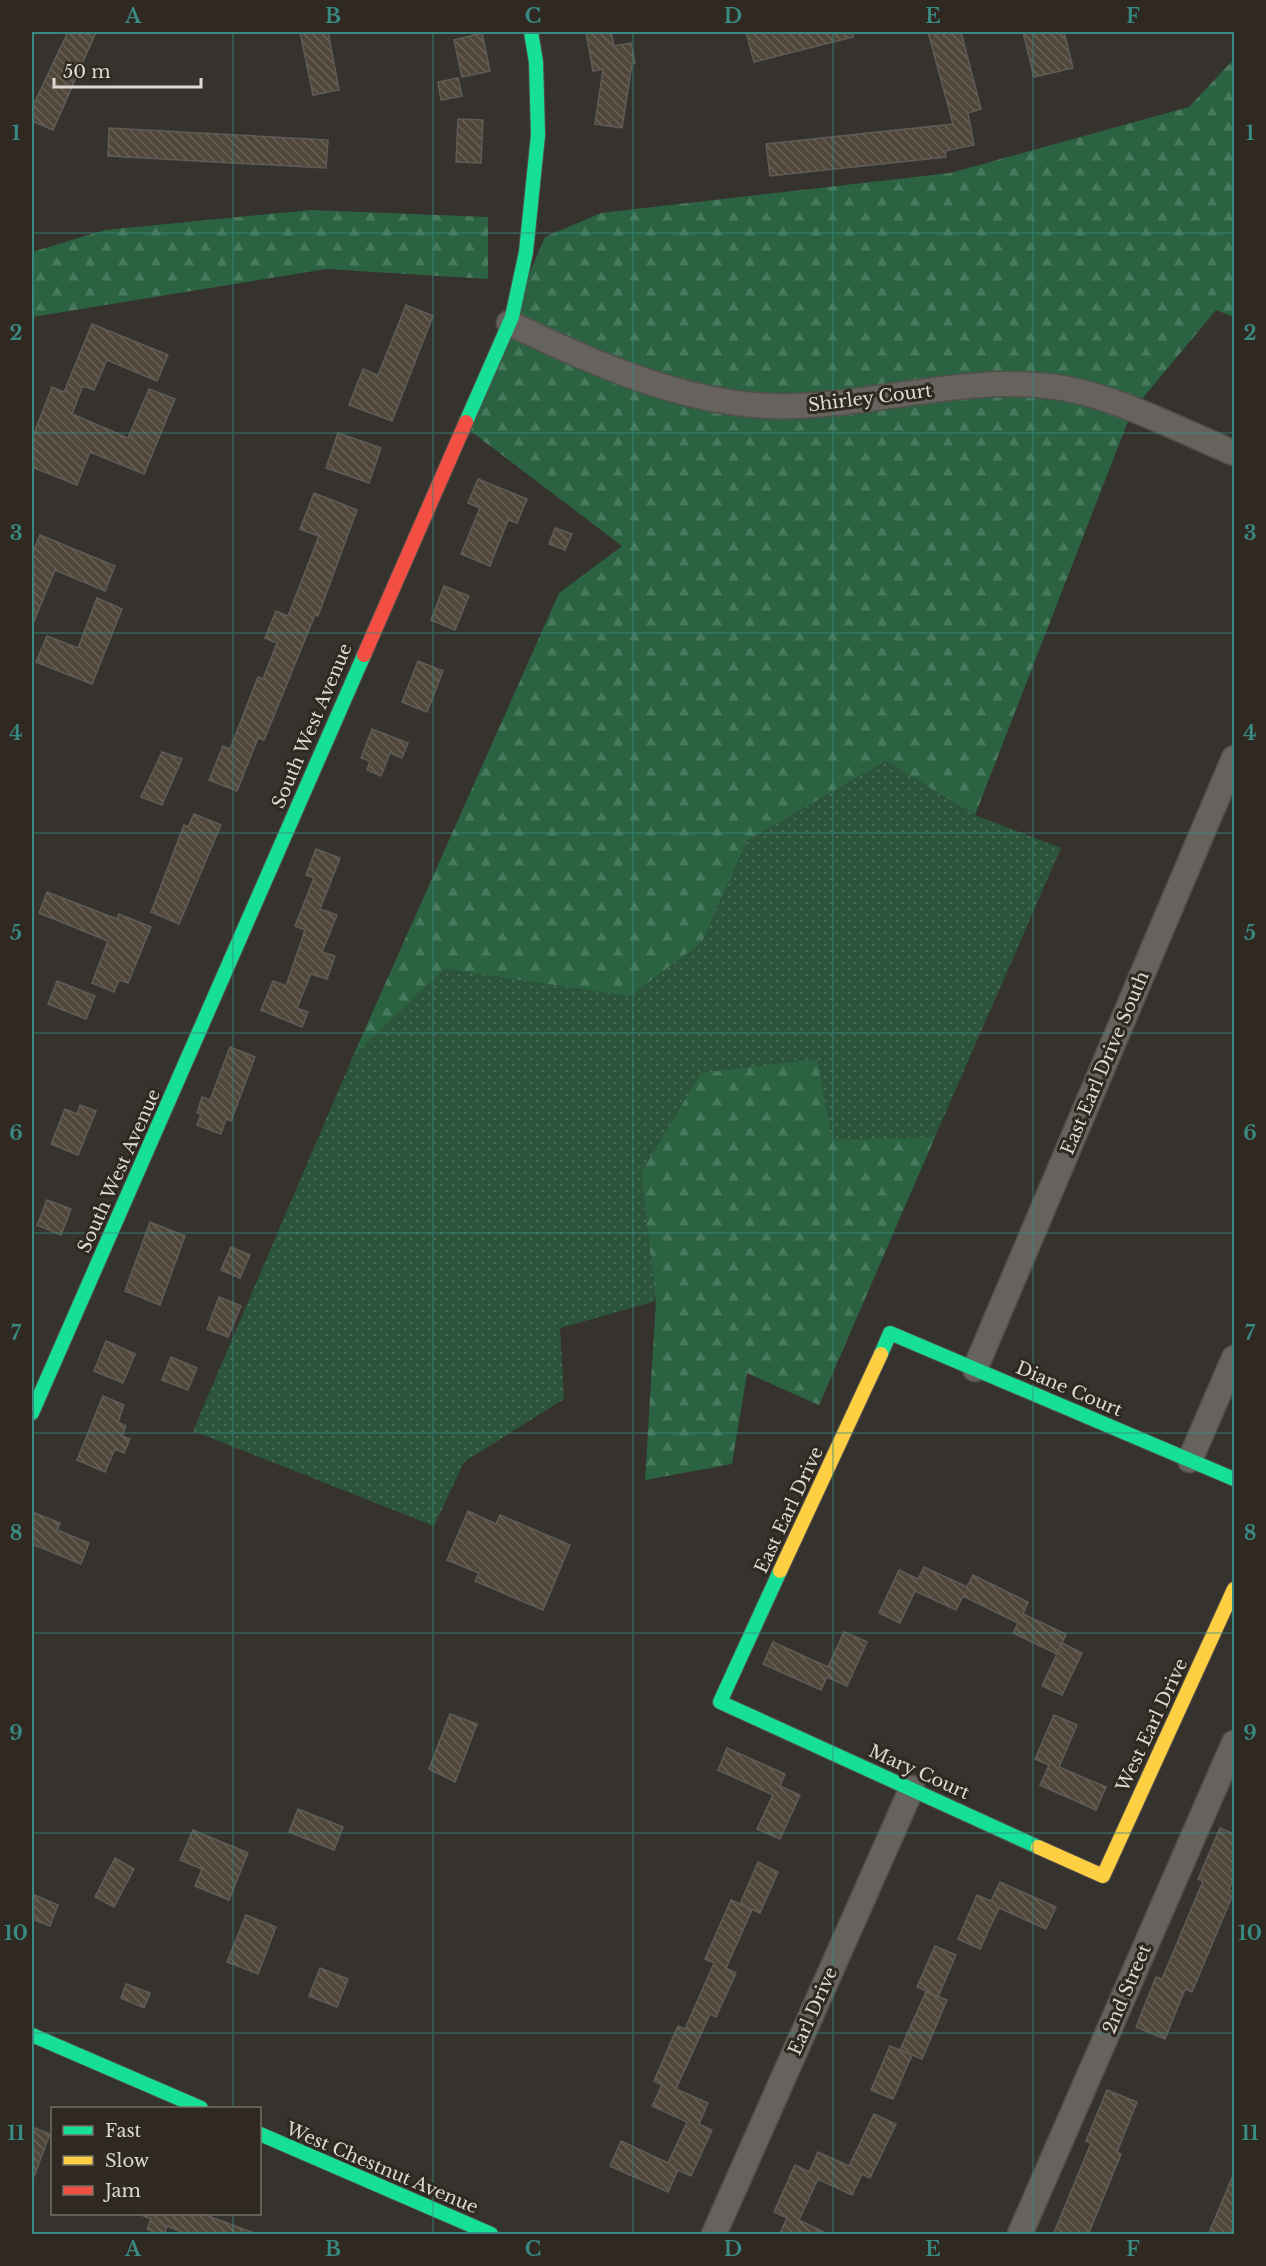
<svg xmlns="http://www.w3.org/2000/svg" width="1266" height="2266" viewBox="0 0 1266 2266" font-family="'Libre Baskerville',serif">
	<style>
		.grass { fill: url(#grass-dots) }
		.forest { fill: url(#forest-firs) }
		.building { fill: url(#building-back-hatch); stroke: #5f5c57; stroke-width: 1.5 }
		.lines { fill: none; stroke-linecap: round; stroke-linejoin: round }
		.street-casing { stroke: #53504c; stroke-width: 27 }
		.fast-casing { stroke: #53504c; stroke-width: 16 }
		.slow-casing { stroke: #53504c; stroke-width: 16 }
		.jam-casing { stroke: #53504c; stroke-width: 16 }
		.street { stroke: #66635f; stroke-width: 24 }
		.fast { stroke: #16e098; stroke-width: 14 }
		.slow { stroke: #ffcf43; stroke-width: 14 }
		.jam { stroke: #f24e42; stroke-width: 14 }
		.grid { fill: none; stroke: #388a82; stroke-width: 1.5; stroke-opacity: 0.55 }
		.labels { text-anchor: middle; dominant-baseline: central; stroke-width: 6; stroke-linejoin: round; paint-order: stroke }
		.street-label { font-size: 18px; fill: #ddd9d3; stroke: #302921 }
		.neatline { fill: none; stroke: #388a82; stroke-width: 2 }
		.grid-label { font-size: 20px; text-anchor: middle; font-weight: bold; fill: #388a82 }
	</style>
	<defs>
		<pattern id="grass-dots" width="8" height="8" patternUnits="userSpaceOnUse" patternTransform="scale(1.5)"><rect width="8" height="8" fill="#2b543a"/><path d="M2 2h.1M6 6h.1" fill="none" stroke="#496c56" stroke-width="1.8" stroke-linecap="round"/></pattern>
		<pattern id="forest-firs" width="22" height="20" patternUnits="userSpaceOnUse" patternTransform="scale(1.5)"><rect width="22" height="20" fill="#2b6342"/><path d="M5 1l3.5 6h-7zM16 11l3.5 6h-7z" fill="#49795c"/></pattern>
		<pattern id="building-back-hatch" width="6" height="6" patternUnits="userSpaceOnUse" patternTransform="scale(1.5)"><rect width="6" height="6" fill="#50473a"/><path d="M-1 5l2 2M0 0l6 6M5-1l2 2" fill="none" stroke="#696156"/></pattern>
	</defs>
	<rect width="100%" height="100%" fill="#36332e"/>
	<path class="grass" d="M886 761 975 815 1061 848 935 1137 832 1139 641 1173 656 1301 560 1328 564 1399 464 1462 434 1526 193 1431 353 1056 445 969 630 995 702 942 747 841Z"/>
	<g class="forest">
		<path d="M1234 59V317L1216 310 1132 411 975 815 886 761 747 841 702 942 630 996 445 969 353 1056 559 593 622 546 464 426 545 237 601 213 950 173 1189 107Z"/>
		<path d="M311 210 488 217V279L326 269 32 317V252L105 230Z"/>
		<path d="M817 1059 832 1139 935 1137 819 1405 747 1373 732 1464 645 1480 656 1301 641 1173 701 1073Z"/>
	</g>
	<g class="building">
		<path d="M68 32H96L53 130 32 121V108Z"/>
		<path d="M300 32H328L339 90 313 95Z"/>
		<path d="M586 32H611L614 46 631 43 635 63 632 64 622 128 595 124 603 69 593 71Z"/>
		<path d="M746 32H853V37L754 62Z"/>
		<path d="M928 32H961L981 109 968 113 974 145 945 151 946 157 770 176 766 144 953 124Z"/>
		<path d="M1023 32H1064L1073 68 1034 77Z"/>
		<path d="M482 33 490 71 462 77 454 40Z"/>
		<path d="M458 78 462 96 441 100 438 82Z"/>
		<path d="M458 119 483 120 481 163 456 162Z"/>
		<path d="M109 128 328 140 326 168 108 156Z"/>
		<path d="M406 305 433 316 392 421 349 405 363 369 378 375Z"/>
		<path d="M92 324 168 355 157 381 107 360 94 390 83 386 72 414 128 438 149 389 175 399 144 474 90 452 77 485 32 467V439L52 387 64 392Z"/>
		<path d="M338 433 381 448 369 483 326 468Z"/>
		<path d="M478 479 527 499 517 523 508 520 490 566 461 554 480 508 468 503Z"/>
		<path d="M314 493 357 510 318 616 315 615 264 740 258 738 237 791 209 780 223 746 230 749 258 677 263 679 277 643 265 638 276 611 288 616 319 536 300 529Z"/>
		<path d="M555 528 572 534 565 550 549 544Z"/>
		<path d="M40 535 115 566 105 591 55 570 32 626V555Z"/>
		<path d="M444 586 469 596 455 630 431 620Z"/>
		<path d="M97 598 122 609 92 684 36 662 47 636 78 648Z"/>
		<path d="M418 661 443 671 427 712 402 702Z"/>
		<path d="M372 729 408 743 402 758 390 753 381 776 367 770 370 761 361 758Z"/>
		<path d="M162 752 182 759 162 805 141 797Z"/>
		<path d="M194 814 221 825 179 924 151 912 184 825 188 827Z"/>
		<path d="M316 849 340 858 320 909 337 915 322 952 335 956 327 979 311 974 297 1008 308 1012 302 1027 261 1010 273 981 286 986 305 930 295 926 314 878 306 875Z"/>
		<path d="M47 892 117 919 119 914 151 927 128 983 119 980 114 992 92 983 108 941 39 913Z"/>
		<path d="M57 981 95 996 86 1019 48 1004Z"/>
		<path d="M230 1047 255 1057 231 1121 226 1119 221 1134 197 1125 201 1114 197 1113 202 1097 210 1100Z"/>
		<path d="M80 1105 96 1111 78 1155 51 1144 65 1109 77 1114Z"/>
		<path d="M47 1200 71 1209 61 1235 37 1225Z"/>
		<path d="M150 1222 185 1236 160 1305 125 1291Z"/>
		<path d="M231 1247 250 1255 240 1278 221 1270Z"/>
		<path d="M219 1297 241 1306 228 1337 207 1329Z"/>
		<path d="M106 1341 135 1354 123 1383 94 1371Z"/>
		<path d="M171 1357 197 1368 188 1390 162 1380Z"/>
		<path d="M103 1396 124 1405 118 1422 126 1426 122 1436 130 1439 124 1453 115 1449 105 1472 77 1460Z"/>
		<path d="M468 1511 496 1524 500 1515 570 1545 543 1610 475 1581 479 1573 447 1560Z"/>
		<path d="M32 1512 60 1523 57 1530 89 1543 81 1564 32 1544Z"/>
		<path d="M924 1567 967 1587 973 1575 1028 1602 1023 1614 1066 1634 1057 1654 1013 1633 1018 1623 963 1596 956 1610 915 1591 900 1623 879 1613 899 1570 918 1579Z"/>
		<path d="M844 1632 867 1642 847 1686 827 1677 821 1690 763 1664 773 1642 828 1667Z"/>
		<path d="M1062 1643 1082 1653 1062 1695 1042 1686Z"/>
		<path d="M450 1714 477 1724 455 1782 429 1769Z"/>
		<path d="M1054 1715 1077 1725 1059 1767 1106 1787 1096 1810 1040 1785 1049 1765 1035 1759Z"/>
		<path d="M727 1748 785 1774 780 1786 800 1795 780 1839 757 1829 773 1795 718 1770Z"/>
		<path d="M298 1809 343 1827 334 1850 289 1832Z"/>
		<path d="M1220 1828 1234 1834V1876L1229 1890 1234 1892 1192 1992 1185 1989 1165 2039 1136 2027 1156 1977 1162 1979 1203 1881 1198 1879Z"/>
		<path d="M193 1830 248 1853 229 1900 195 1886 202 1869 180 1860Z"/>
		<path d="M115 1858 134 1869 114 1907 95 1897Z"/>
		<path d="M758 1862 778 1872 760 1913 740 1904Z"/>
		<path d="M1000 1882 1056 1907 1046 1929 999 1908 980 1949 958 1939 977 1895 991 1901Z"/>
		<path d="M32 1894 58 1905 50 1926 32 1919Z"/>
		<path d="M731 1900 752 1910 726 1968 736 1973 716 2017 710 2014 676 2089 708 2103 699 2124 712 2130 691 2176 678 2170 668 2192 610 2166 621 2141 668 2163 687 2122 652 2106 662 2085 654 2081 678 2026 685 2029 714 1963 705 1959Z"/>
		<path d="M246 1915 276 1927 258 1974 227 1962Z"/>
		<path d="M935 1946 956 1955 938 1997 917 1987Z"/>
		<path d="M320 1968 348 1979 337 2007 309 1996Z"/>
		<path d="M126 1984 150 1993 144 2008 121 1998Z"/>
		<path d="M926 1992 947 2000 922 2059 900 2050Z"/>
		<path d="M890 2046 912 2055 893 2099 871 2090Z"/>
		<path d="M1107 2090 1137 2102 1117 2152 1121 2154 1088 2235H1053L1091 2143 1086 2141Z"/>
		<path d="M874 2114 896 2124 870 2178 862 2174 852 2195 818 2179 799 2220 830 2235H779L787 2218 774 2212 795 2165 809 2172 818 2152 849 2166Z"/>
		<path d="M32 2127 50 2134 33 2179 32 2178Z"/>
		<path d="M1234 2173V2235H1208Z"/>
		<path d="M139 2214H203L254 2233 189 2235 167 2226 164 2235H160L147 2229 151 2219Z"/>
	</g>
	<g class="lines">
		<g class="street-casing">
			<g id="street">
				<path d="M509 323C598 365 698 411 798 406 884 403 969 375 1056 387 1110 394 1182 431 1234 453"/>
				<path d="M975 1369 1234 758"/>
				<path d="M1190 1460 1234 1358"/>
				<path d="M714 2234 912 1788"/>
				<path d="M1020 2234 1234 1743"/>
			</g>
		</g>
		<g class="fast-casing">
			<g id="fast">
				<path d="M466 422 512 317 526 252 538 135 536 62 531 32"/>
				<path d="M881 1354 890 1333 1234 1479"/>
				<path d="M32 1413 364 655"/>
				<path d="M780 1571 720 1702 1038 1847"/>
				<path d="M32 2035 201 2108"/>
				<path d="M260 2134 491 2234"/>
			</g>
		</g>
		<g class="slow-casing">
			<g id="slow">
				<path d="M780 1571 881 1354"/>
				<path d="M1038 1847 1103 1876 1234 1589"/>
			</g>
		</g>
		<g class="jam-casing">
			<path id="jam" d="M364 655 466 422"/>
		</g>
		<use href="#street" class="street"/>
		<use href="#fast" class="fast"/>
		<use href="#slow" class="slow"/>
		<use href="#jam" class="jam"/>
	</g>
	<path class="grid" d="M233 32V2108M433 32V2234M633 32V2234M833 32V2234M1033 32V2234M32 233H1234M32 433H1234M32 633H1234M32 833H1234M32 1033H1234M32 1233H1234M32 1433H1234M32 1633H1234M32 1833H1234M32 2033H1234M233 2214V2234"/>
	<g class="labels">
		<g class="street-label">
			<text transform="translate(870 398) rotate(-7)">Shirley Court</text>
			<text transform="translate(312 726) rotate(-67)">South West Avenue</text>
			<text transform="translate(1105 1063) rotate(-67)">East Earl Drive South</text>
			<text transform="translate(119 1171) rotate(-66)">South West Avenue</text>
			<text transform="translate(1069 1389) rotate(23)">Diane Court</text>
			<text transform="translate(789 1510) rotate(-65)">East Earl Drive</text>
			<text transform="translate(1152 1725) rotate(-65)">West Earl Drive</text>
			<text transform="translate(919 1772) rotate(24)">Mary Court</text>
			<text transform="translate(1127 1989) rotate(-67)">2nd Street</text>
			<text transform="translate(813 2011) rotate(-66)">Earl Drive</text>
			<text transform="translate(382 2168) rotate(23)">West Chestnut Avenue</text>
		</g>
	</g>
	<rect width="1266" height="2266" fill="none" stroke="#302921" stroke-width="66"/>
	<rect x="51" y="2107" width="210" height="108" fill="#302921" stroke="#756f68" stroke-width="1.5"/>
	<rect x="63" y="2126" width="30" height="9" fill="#16e098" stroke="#756f68" stroke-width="1.5"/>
	<text x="105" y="2137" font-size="18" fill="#ddd9d3">Fast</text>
	<rect x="63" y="2156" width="30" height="9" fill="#ffcf43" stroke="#756f68" stroke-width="1.5"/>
	<text x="105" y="2167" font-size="18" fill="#ddd9d3">Slow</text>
	<rect x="63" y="2186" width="30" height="9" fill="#f24e42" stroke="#756f68" stroke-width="1.5"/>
	<text x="105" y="2197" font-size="18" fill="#ddd9d3">Jam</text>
	<path d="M54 78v9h147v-9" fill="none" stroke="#ddd9d3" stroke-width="3"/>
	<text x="63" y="78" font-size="18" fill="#ddd9d3" stroke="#302921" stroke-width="4.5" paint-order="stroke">50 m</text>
	<rect x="33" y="33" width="1200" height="2200" class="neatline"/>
	<g class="grid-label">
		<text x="133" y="23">A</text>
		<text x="333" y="23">B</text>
		<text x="533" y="23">C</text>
		<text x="733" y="23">D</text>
		<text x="933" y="23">E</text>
		<text x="1133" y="23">F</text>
		<text x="16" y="140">1</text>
		<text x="1250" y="140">1</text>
		<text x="16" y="340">2</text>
		<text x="1250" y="340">2</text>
		<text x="16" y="540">3</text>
		<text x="1250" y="540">3</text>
		<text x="16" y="740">4</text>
		<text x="1250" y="740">4</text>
		<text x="16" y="940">5</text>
		<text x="1250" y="940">5</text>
		<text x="16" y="1140">6</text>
		<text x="1250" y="1140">6</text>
		<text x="16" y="1340">7</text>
		<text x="1250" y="1340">7</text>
		<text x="16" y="1540">8</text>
		<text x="1250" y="1540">8</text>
		<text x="16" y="1740">9</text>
		<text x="1250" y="1740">9</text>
		<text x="16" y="1940">10</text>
		<text x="1250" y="1940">10</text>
		<text x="16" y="2140">11</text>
		<text x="1250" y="2140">11</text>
		<text x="133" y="2256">A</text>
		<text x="333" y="2256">B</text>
		<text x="533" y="2256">C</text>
		<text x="733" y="2256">D</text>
		<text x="933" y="2256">E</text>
		<text x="1133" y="2256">F</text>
	</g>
</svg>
